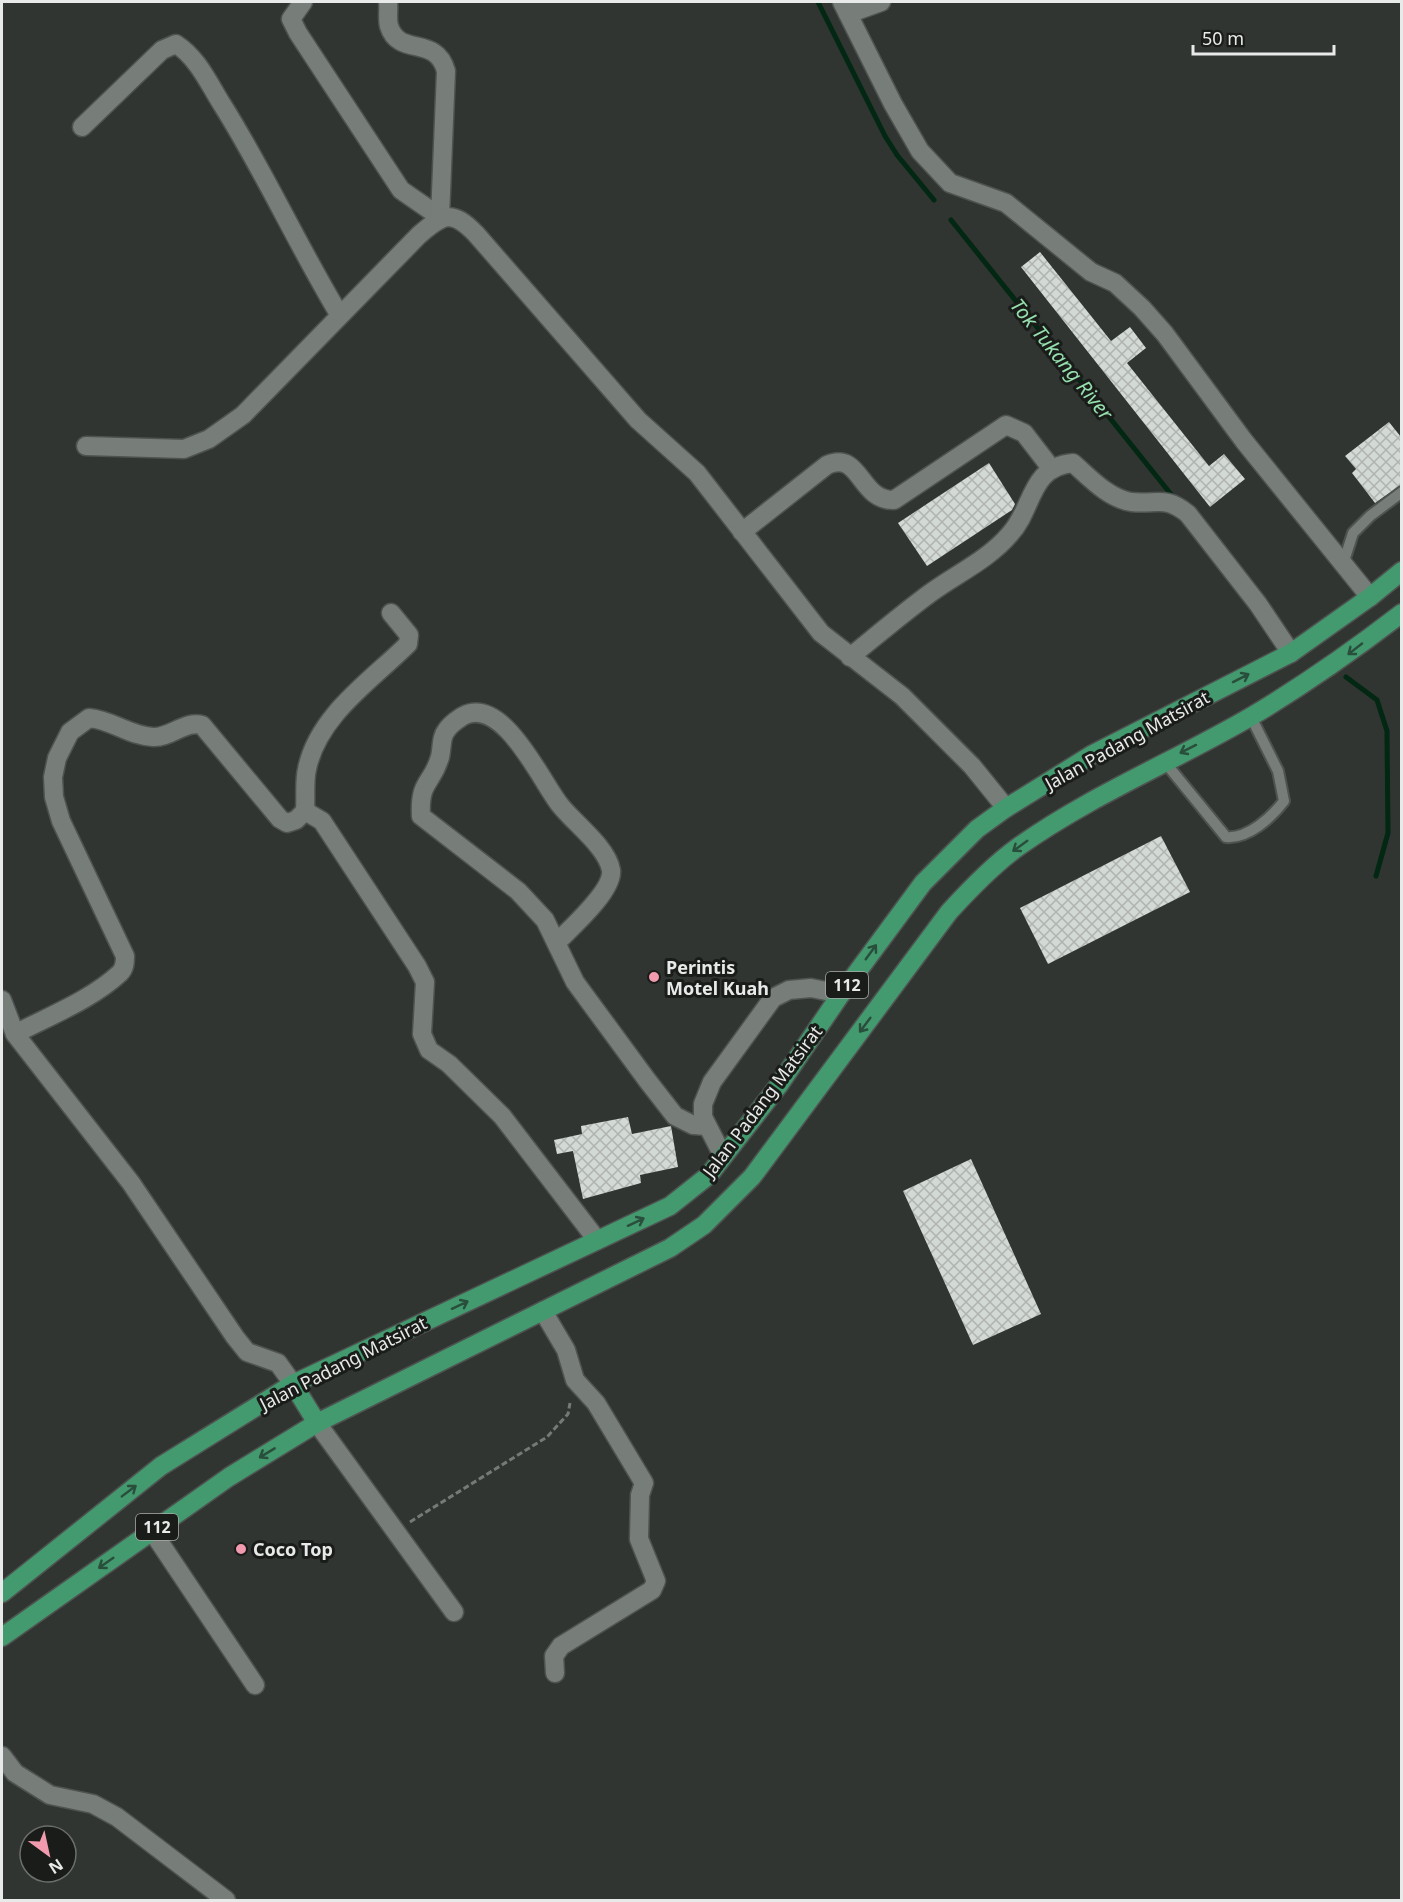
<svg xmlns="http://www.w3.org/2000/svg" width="1403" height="1902" viewBox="0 0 1403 1902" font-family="'Noto Sans',sans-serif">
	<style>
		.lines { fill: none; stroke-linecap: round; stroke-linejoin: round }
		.stream { stroke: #022713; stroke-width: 5 }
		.building { fill: url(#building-cross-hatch) }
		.service-casing { stroke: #4e5250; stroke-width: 14 }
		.minor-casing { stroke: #4e5250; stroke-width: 21 }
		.primary-casing { stroke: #4e5250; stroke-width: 21 }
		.path { stroke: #757a77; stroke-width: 3; stroke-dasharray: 6 3; stroke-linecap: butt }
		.service { stroke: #777d79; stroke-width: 10 }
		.minor { stroke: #777d79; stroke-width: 18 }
		.primary { stroke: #429a6e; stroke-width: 18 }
		.oneway { stroke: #2a4e3c }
		.poi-dot { fill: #f29aae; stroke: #1a1c1a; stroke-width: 2 }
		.labels { text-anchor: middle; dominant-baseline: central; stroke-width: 6; stroke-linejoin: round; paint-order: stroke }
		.shield { fill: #1a1c1a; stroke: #aaacaa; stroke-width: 1.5 }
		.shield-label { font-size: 16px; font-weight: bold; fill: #e7eae8 }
		.street-label { font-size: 18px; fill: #e7eae8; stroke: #1a1c1a }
		.poi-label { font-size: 18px; font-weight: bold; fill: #e7eae8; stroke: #1a1c1a; text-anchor: start }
		.water-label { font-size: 20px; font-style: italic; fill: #96e0af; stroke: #1a1c1a }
	</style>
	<defs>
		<pattern id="building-cross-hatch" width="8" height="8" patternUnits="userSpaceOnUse" patternTransform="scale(1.5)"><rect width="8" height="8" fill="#d3d9d4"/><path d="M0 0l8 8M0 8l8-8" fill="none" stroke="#b0b4b0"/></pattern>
	</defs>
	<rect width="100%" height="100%" fill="#303532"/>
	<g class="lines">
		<g class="stream">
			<path d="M818 2 885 136 897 155 934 200"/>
			<path d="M951 220 1174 498"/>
			<path d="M1346 677 1377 700 1387 731 1388 833 1376 876"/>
		</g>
	</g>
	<g class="building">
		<path d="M1040 252 1111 341 1130 327 1146 348 1127 363 1209 466 1224 454 1245 479 1210 507 1021 267Z"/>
		<path d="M1389 422 1401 437V485L1375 503 1352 473 1356 469 1345 456Z"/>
		<path d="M989 463 1015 504 1012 510 927 566 898 523Z"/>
		<path d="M1161 836 1190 892 1048 964 1020 908Z"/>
		<path d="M628 1117 632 1134 671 1126 678 1167 640 1175 641 1183 583 1199 573 1151 557 1154 554 1140 582 1134 581 1126Z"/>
		<path d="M971 1159 1041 1314 973 1345 903 1191Z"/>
	</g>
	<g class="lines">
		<g class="service-casing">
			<g id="service">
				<path d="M1343 564 1353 533 1370 516 1402 492"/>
				<path d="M1164 761 1226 837C1248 839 1271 818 1284 801L1278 771 1251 717"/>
			</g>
		</g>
		<g class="minor-casing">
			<g id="minor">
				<path d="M303 2 291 19 298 33 401 190 440 217"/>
				<path d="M388 2C389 9 387 19 389 26 399 58 436 34 446 71L440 217"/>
				<path d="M842 2 893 104 920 151 950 183 1006 203 1091 272 1115 283 1142 308 1165 334 1244 441 1370 597"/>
				<path d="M848 14 881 2"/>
				<path d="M82 127 162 50 176 44C198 58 209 84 223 106 265 173 298 246 339 314"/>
				<path d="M86 446 184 449 209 439 243 415 419 235C443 214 452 209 476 234L638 420 697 473 821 633 902 696 972 766 1006 808"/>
				<path d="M742 532 827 465C861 450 859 501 894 500L1006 425 1024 433 1051 468"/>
				<path d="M850 657C876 636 902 614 929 594 956 574 988 560 1010 534 1034 508 1029 467 1073 463 1090 478 1108 498 1131 502 1157 505 1165 495 1188 514L1258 604 1291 653"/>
				<path d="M305 811C306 797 304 782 307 769 318 715 372 680 408 644L409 635 391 613"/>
				<path d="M557 942C571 928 614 890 611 870 607 847 574 823 560 805 541 781 503 695 463 716 457 720 450 724 446 731 441 737 442 749 440 757 432 785 419 780 421 816L518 891 545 920 575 982 647 1080 675 1116 693 1125 707 1126"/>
				<path d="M2 1000 15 1034"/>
				<path d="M723 1156 703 1117V1104L712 1082 773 998 789 990 811 988 841 994"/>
				<path d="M543 1311 566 1350 575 1380 596 1403 644 1483 640 1495 639 1539 656 1581 652 1590 561 1646 554 1656 555 1673"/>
				<path d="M293 1384 278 1363 247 1352 235 1337 131 1183 15 1034C49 1016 91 1000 120 973 125 968 125 962 125 956L61 821 54 797 53 777 57 758 70 732 89 718C112 720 130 736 153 737 170 738 186 720 202 725L280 819 287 823 296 820 305 811 322 821 417 966 425 982 422 1034 429 1050 449 1064 502 1116 597 1240"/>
				<path d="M317 1423 454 1612"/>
				<path d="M152 1531 255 1685"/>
				<path d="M2 1756 15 1773 50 1795 93 1804 117 1817 226 1900"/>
			</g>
		</g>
		<g class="primary-casing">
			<g id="primary">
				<path d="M293 1384 317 1423"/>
				<path d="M2 1593 161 1466 293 1384 670 1206 709 1175 779 1085 841 994 923 883 977 829 1006 808 1093 754 1291 653 1370 597 1402 571"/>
				<path d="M2 1637 229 1477 317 1423 670 1248 704 1225 752 1177 949 912C970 889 993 865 1018 847 1091 795 1175 761 1252 716 1304 685 1354 650 1402 613"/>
			</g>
		</g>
		<path class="path" d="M410 1522 547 1437 568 1414 570 1403"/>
		<use href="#service" class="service"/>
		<use href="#minor" class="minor"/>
		<use href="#primary" class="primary"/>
	</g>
	<defs><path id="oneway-shaft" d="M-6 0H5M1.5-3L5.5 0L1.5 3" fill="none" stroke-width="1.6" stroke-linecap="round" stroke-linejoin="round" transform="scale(1.5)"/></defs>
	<g class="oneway">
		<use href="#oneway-shaft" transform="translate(1355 649) rotate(142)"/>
		<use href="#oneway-shaft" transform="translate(1241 678) rotate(-27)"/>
		<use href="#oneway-shaft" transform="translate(1188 749) rotate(153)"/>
		<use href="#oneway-shaft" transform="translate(1020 846) rotate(144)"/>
		<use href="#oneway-shaft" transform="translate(871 952) rotate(-54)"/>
		<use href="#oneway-shaft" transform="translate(865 1025) rotate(127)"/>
		<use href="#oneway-shaft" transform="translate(636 1222) rotate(-25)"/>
		<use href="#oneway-shaft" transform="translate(460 1305) rotate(-25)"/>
		<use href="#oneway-shaft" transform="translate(267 1453) rotate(149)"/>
		<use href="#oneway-shaft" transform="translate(129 1491) rotate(-37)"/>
		<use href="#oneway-shaft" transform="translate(106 1563) rotate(145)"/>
	</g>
	<g class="poi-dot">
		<circle cx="654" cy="977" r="6"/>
		<circle cx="241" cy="1549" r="6"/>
	</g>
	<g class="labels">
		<g class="shield">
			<rect x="826" y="972" width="42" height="26" rx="4.5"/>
			<rect x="136" y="1514" width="42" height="26" rx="4.5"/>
		</g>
		<g class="shield-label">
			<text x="847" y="985">112</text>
			<text x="157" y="1527">112</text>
		</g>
		<g class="street-label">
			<text transform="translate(1127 740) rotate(-29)">Jalan Padang Matsirat</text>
			<text transform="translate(762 1101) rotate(-53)">Jalan Padang Matsirat</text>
			<text transform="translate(343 1363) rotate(-27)">Jalan Padang Matsirat</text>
		</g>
		<g class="poi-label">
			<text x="666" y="967">Perintis<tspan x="666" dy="21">Motel Kuah</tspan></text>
			<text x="253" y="1549">Coco Top</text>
		</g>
		<g class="water-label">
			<text transform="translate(1062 359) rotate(51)">Tok Tukang River</text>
		</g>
	</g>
	<rect width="1403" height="1902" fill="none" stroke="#e7eae8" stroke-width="6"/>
	<g transform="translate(48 1854) rotate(147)"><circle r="28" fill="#1a1c1a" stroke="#6c6e6c" stroke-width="1.5"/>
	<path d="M0-4.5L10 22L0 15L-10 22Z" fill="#f29aae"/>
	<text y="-9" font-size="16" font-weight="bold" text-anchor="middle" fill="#e7eae8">N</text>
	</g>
	<path d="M1193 45v9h141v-9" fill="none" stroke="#e7eae8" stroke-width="3"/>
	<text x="1202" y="45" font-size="18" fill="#e7eae8" stroke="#1a1c1a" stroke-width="4.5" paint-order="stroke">50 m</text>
</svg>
